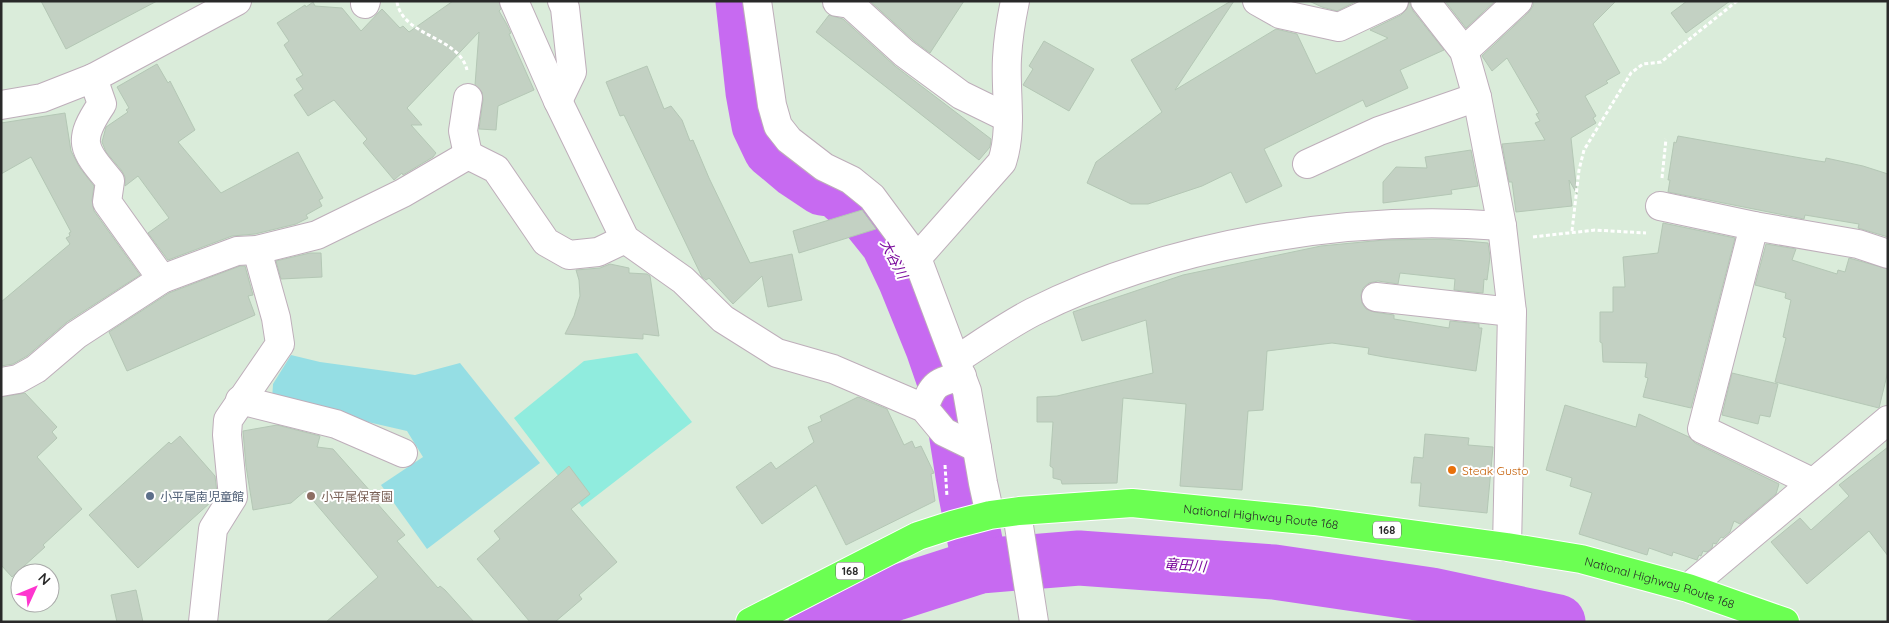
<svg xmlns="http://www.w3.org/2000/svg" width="1889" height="623" viewBox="0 0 1889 623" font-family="Quicksand,'Noto Sans JP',sans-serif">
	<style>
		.green { fill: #95dee4 }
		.pitch { fill: #90ecde }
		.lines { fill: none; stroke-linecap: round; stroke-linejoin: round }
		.river { stroke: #c76af1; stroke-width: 55 }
		.building { fill: #c3d1c3; stroke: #b4c7b5 }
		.minor-casing { stroke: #beaeba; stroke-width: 30 }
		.highway-casing { stroke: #fff; stroke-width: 30 }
		.path { stroke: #fff; stroke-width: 3; stroke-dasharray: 4 2.5; stroke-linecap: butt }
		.minor { stroke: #fff; stroke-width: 28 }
		.highway { stroke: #6bff52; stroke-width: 28 }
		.food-dot { fill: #e8710a; stroke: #fff; stroke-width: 2 }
		.service-dot { fill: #5c6f8a; stroke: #fff; stroke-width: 2 }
		.education-dot { fill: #8d6e63; stroke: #fff; stroke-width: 2 }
		.labels { text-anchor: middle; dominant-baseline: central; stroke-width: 4; stroke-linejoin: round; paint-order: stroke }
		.shield { fill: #fff; stroke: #696969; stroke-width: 1 }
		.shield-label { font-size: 11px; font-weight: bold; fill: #292929 }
		.food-label { font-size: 12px; fill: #c56008; stroke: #fff; text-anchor: start }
		.service-label { font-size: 12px; fill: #4e5e75; stroke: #fff; text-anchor: start }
		.education-label { font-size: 12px; fill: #785e54; stroke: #fff; text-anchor: start }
		.street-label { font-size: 12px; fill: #292929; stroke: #fff }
		.water-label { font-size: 14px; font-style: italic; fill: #7a0a9c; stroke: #fff }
	</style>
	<rect width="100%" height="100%" fill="#daecda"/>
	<path class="green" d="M291 355 320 362 415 375 460 363 540 463 427 549 381 485 423 457 407 431 272 400 273 384Z"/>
	<path class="pitch" d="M637 353 692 422 582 507 514 418 584 361Z"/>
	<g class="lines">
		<g class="river">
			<path d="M743 1 753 92 759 125 771 150 795 170 822 188 836 190 868 218 888 243 905 279 933 348 951 400 966 495 980 566"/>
			<path d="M816 622 896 593 980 566 1079 558 1274 572 1431 595 1558 622"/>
		</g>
	</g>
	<g class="building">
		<path d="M41 1H157L66 49Z"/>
		<path d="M453 1H499L501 9 499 11 506 23 511 33 509 34 534 90 498 106 496 130 479 129 483 100 482 92 475 85 479 32 407 108 422 125H411L436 153 433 157 403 175 402 173 394 180 363 143 367 139 334 100 308 116 294 95 303 89 296 79 303 75 284 45 289 41 277 23 305 5 306 7 313 2 315 6 342 8 361 31 382 9 400 28 403 26 409 32Z"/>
		<path d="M870 1H964L930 53 914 41Z"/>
		<path d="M1231 1H1234L1175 90 1276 29 1297 34 1316 74 1388 38 1370 30 1401 15 1407 9 1409 1 1413 11 1444 50 1400 70 1408 88 1366 107 1363 100 1264 149 1282 186 1246 203 1231 172 1202 186 1148 204H1131L1087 183 1096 162 1162 112 1131 60Z"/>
		<path d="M1309 1H1357L1337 11 1322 7Z"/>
		<path d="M1445 1H1495L1466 28Z"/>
		<path d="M1533 1H1616L1593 24 1620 73 1606 81 1608 83 1585 96 1596 116 1593 118 1596 123 1571 138 1577 194 1569 180 1572 206 1516 212 1512 182H1509L1502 144 1545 140 1535 123 1540 121 1536 114 1539 113 1507 58 1492 71 1482 56 1529 12 1533 6Z"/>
		<path d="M1687 1H1730L1686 33 1671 13Z"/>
		<path d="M829 15 843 19 895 66 991 139 990 147 979 160 816 32Z"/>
		<path d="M1044 41 1094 69 1069 111 1023 85 1033 69 1029 66Z"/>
		<path d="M157 64 168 83 170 81 195 130 178 142 221 193 298 152 323 198 319 200 322 206 306 215 308 218 296 224 255 234 232 236 168 260 148 233 169 218 138 176 125 186V177L122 171 106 152 102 142 106 127 128 112 126 110 129 108 117 87Z"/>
		<path d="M647 66 664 109 671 106 682 120 690 141 693 140 709 178 750 263 792 254 802 300 768 307 762 276 733 304 709 278 706 280 702 277 624 115 620 116 606 82Z"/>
		<path d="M65 113 71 151 80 168 94 186 92 200 94 211 140 275 67 322 27 356 13 364 1 366V302L70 244 66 238 70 236 69 233 71 232 31 157 1 174V123Z"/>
		<path d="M1678 136 1812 160 1825 162 1826 158 1863 166 1888 174V237L1858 228 1859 224 1805 215 1804 219 1668 192 1670 180H1668L1674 142 1676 143Z"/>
		<path d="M1471 150 1478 186 1451 190 1452 194 1383 203V182L1396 167 1427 168 1425 157Z"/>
		<path d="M862 210 876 229 799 253 793 231Z"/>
		<path d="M1663 223 1735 238 1691 408 1643 397 1648 378 1645 377 1647 363 1603 362 1602 343 1600 342V312H1613V287H1625L1623 257 1658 253Z"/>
		<path d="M1443 239 1488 243 1490 257 1487 280 1484 279 1483 293 1454 290 1455 279 1400 273 1398 284 1378 281 1369 283 1363 288 1361 295 1362 303 1366 309 1374 312 1394 315V319L1449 328 1450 321 1479 324V328H1482L1476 371 1384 357 1368 354 1369 348 1332 343 1267 351 1263 410 1248 411 1242 490 1180 486 1186 404 1123 398 1117 483 1062 484 1061 480 1053 478V468L1050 466 1053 422H1037V397L1057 396 1153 373 1146 320 1082 341 1073 312 1183 275 1321 246 1384 240Z"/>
		<path d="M1766 244 1796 249 1792 260 1837 274 1838 270 1845 272 1849 258 1888 269V371L1879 408 1775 382 1786 338 1783 337 1791 300 1785 298 1786 293 1755 285Z"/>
		<path d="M310 253H321L322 277 281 279 276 261Z"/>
		<path d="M610 264 629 268V273L647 274 650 276 659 336 643 334V339L565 334 574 316 580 296 579 280 576 270 600 268Z"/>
		<path d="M240 266H245L253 295 248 296 255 315 127 371 109 332 169 293Z"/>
		<path d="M1732 373 1778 384 1770 417 1760 415 1758 424 1722 415Z"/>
		<path d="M25 393 57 427 52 432 57 438 37 457 82 509 43 545 45 547 12 577 1 565V397Z"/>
		<path d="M858 397 887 409 904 445 912 441 915 448 921 446 934 473 931 474 935 501 846 545 816 485 762 524 736 487 771 462 776 469 814 442 808 427 822 421 820 416Z"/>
		<path d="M1565 405 1636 427 1639 414 1689 437 1695 443 1779 484 1776 494 1740 524 1734 521 1730 532 1723 538 1721 537 1716 544 1713 543 1712 548 1707 552 1703 551 1701 556 1699 555 1697 560 1673 552 1672 556 1649 548 1647 555 1579 534 1592 493 1570 486 1572 478 1546 470Z"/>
		<path d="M277 425 320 436 317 447 333 449 371 492 369 494 405 535 397 541 438 588 440 586 445 590 474 622H326L378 577 305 491 291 503 253 510 246 466 243 431Z"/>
		<path d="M1425 434 1469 438 1468 445 1493 447 1487 513 1419 506 1421 483H1411L1414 457 1423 458Z"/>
		<path d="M180 436 215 476 217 493 211 502 138 568 89 515 169 442 171 444Z"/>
		<path d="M1888 447V556L1869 531 1807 584 1771 542 1800 518 1811 530 1849 496 1839 485Z"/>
		<path d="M569 466 590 494 571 509 617 562 579 595 582 599 555 622H530L477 559 500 539 494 531Z"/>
		<path d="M136 590 143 622H117L111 595Z"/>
	</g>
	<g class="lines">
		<g class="minor-casing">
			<g id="minor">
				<path d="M514 1 558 101 625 239 683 280 723 319 777 353 833 369 924 408 944 432 977 448"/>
				<path d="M757 1 772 105 778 126 789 140 824 167 851 180 872 197 917 258"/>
				<path d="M1257 1 1280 14 1339 27 1394 1"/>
				<path d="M1425 1 1464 51 1477 97 1502 226 1512 312 1507 547"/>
				<path d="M837 2 850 4 904 53 961 95 1008 118"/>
				<path d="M365 4 366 1"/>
				<path d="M1464 51 1518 1"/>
				<path d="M93 78 102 104C77 141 82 148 110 181L107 202 162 279"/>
				<path d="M558 101 572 72 565 8 562 1"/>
				<path d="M1 105 42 98 93 78 237 1"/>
				<path d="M468 155 463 131 468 98"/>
				<path d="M1307 164 1379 131 1477 97"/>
				<path d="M1660 206 1754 226"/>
				<path d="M1376 297 1512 312"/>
				<path d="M956 360C981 344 1006 326 1033 312 1171 243 1349 214 1502 226"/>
				<path d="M1 382 18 379 36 369 76 335 162 279 237 251 257 250 317 235 403 193 468 155 496 169 546 242 569 255 598 252 625 239"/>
				<path d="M240 400 336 424 403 453"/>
				<path d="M924 408C933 384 936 382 962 376"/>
				<path d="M1812 482 1702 429 1754 226 1858 244 1888 254"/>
				<path d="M1019 511V526L1034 622"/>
				<path d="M990 515 983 483 967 391 917 258 1002 162C1013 129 1005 92 1007 58 1008 39 1011 20 1015 1"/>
				<path d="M1688 588 1888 420"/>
				<path d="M203 622 213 529 233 497 227 435 228 420 280 344 276 318 257 250"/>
			</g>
		</g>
		<g class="highway-casing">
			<g id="highway">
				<path id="s1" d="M750 622 918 536 952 525 990 515 1019 511 1132 503 1314 521 1507 547 1581 559 1688 588 1785 622"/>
			</g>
		</g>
		<g class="path">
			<path d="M397 2C403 37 459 36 467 70"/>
			<path d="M1662 178 1666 139"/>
			<path d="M1572 231 1579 170 1584 150 1631 73 1643 64 1661 62 1737 1"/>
			<path d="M1533 237 1595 230 1646 233"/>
			<path d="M945 465 947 497"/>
		</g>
		<use href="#minor" class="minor"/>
		<use href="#highway" class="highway"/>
	</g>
	<circle class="food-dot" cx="1452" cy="470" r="5"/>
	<circle class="service-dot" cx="150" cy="496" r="5"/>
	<circle class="education-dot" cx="311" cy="496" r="5"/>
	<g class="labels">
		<g class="shield">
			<rect x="1373" y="521.5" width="28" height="17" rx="4"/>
			<rect x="836" y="562.5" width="28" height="17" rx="4"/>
		</g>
		<g class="shield-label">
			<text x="1387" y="530">168</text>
			<text x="850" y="571">168</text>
		</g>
		<g class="food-label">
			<text x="1462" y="470">Steak Gusto</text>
		</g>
		<g class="service-label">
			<text x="160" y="496">小平尾南児童館</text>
		</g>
		<g class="education-label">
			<text x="321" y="496">小平尾保育園</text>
		</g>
		<g class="street-label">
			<text stroke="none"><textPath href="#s1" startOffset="536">National Highway Route 168</textPath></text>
			<text stroke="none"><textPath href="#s1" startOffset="941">National Highway Route 168</textPath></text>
		</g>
		<g class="water-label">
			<text transform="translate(894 259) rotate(63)">大谷川</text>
			<text transform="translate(1185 565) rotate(4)">竜田川</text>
		</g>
	</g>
	<rect width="1889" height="623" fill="none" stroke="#292929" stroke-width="5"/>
	<g transform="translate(35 588) rotate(46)"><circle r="24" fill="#ffffff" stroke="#a9a9a9"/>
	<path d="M0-4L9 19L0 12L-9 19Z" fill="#fe35cf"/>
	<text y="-8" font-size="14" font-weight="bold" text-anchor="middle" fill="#292929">N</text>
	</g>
</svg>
